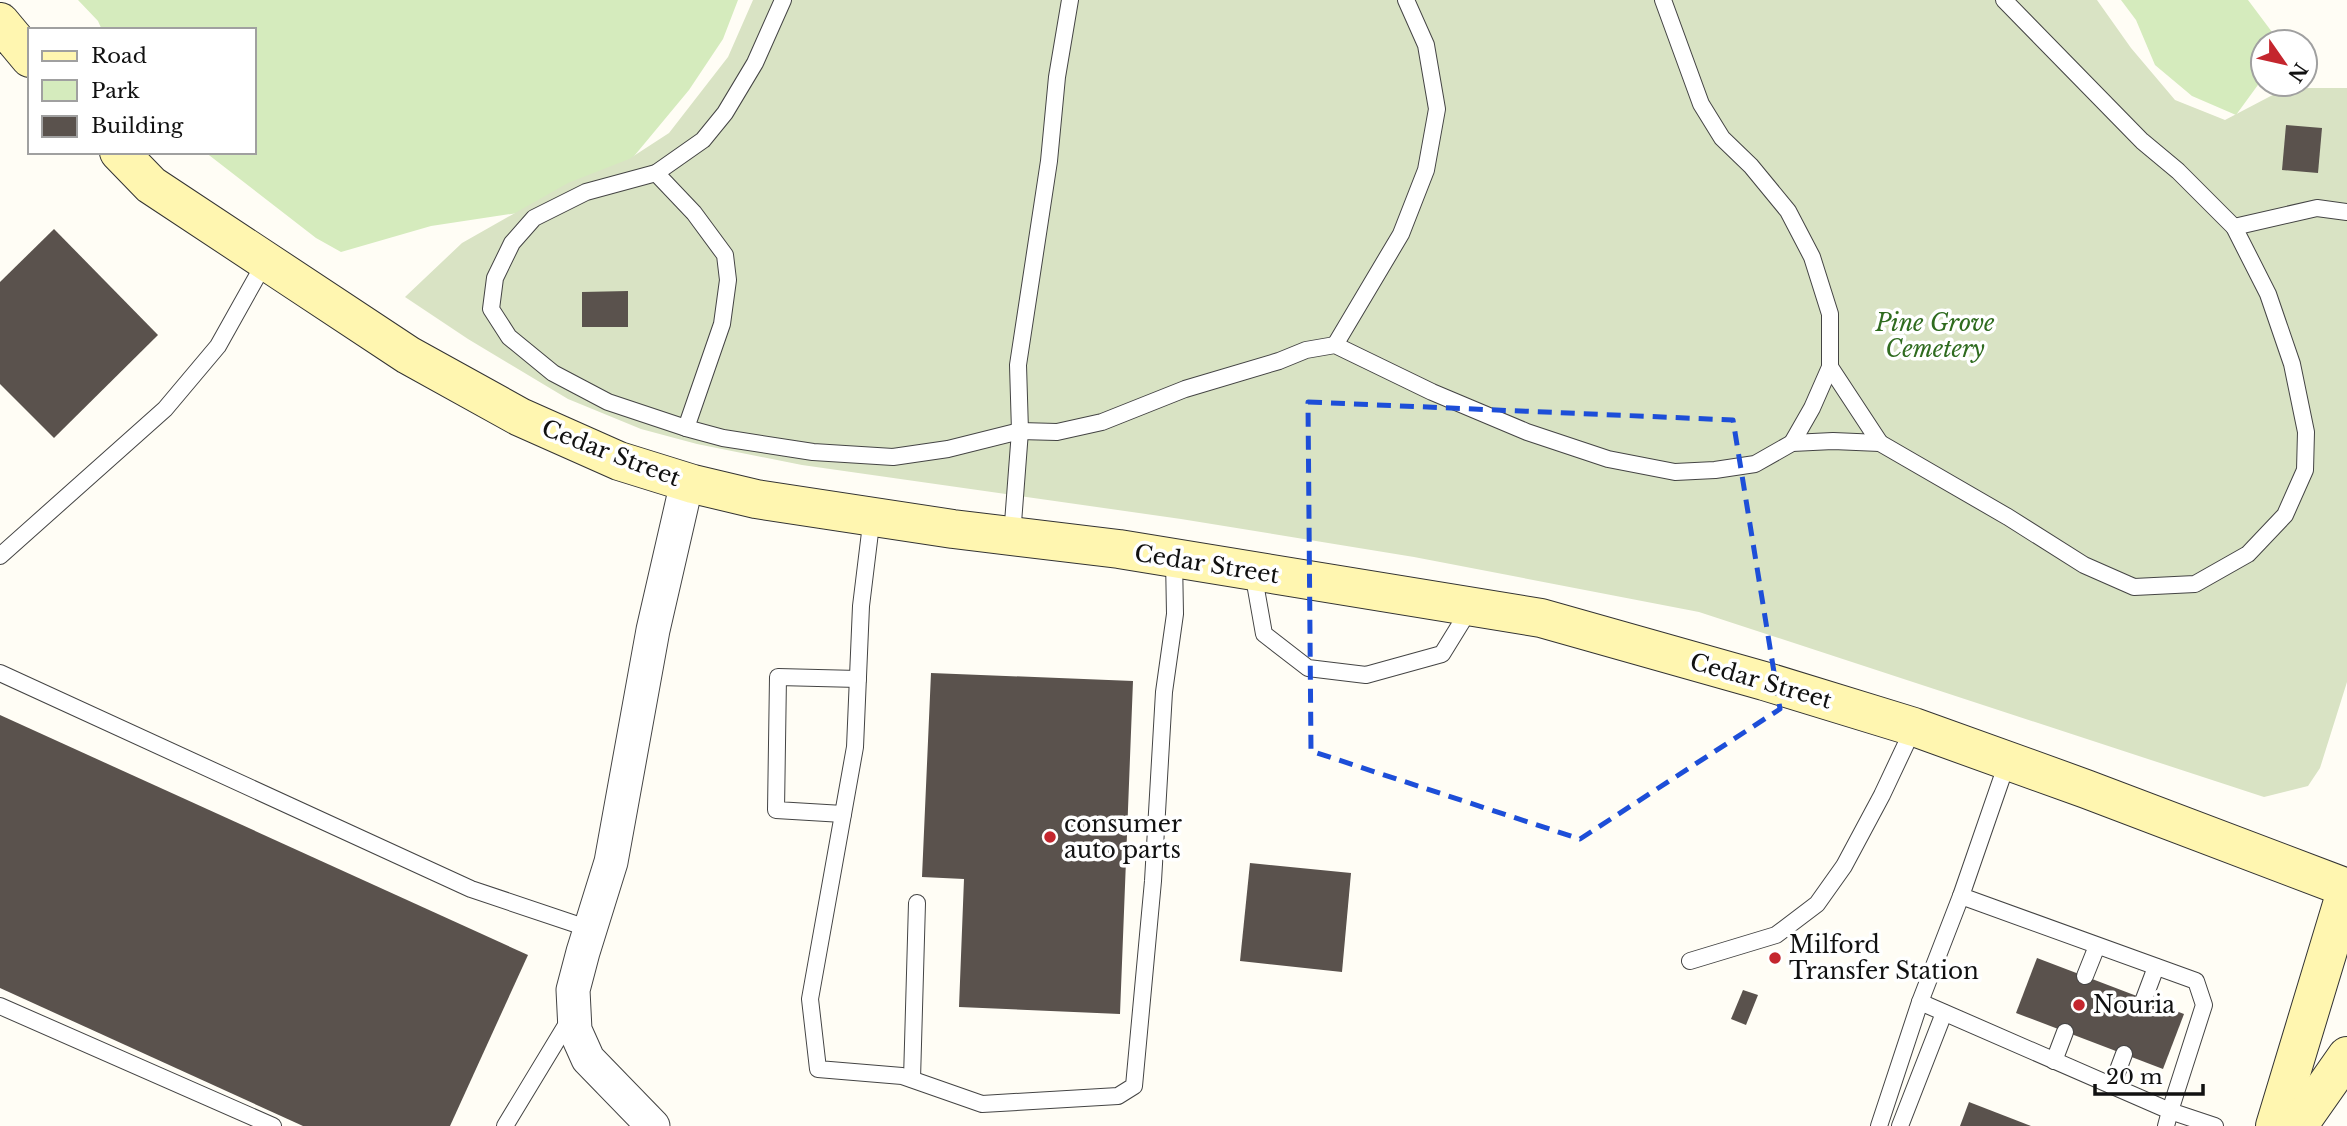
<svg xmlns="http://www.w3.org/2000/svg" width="2347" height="1126" viewBox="0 0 2347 1126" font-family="'Libre Baskerville',serif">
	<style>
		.green { fill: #d5ebbd }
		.cemetery { fill: #d9e3c4 }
		.building { fill: #5a524d }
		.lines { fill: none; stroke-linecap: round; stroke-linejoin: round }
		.lane-casing { stroke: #444; stroke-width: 18 }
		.street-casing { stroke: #444; stroke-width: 35 }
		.secondary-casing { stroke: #333; stroke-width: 40 }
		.lane { stroke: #fff; stroke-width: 16 }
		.street { stroke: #fff; stroke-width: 33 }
		.secondary { stroke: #fff6b0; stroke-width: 38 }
		.marked { fill: none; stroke: #1d4ed8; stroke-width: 5; stroke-dasharray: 14 9; stroke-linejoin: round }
		.poi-dot { fill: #c4262e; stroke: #fff; stroke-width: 2.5 }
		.labels { text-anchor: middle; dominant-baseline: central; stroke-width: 7; stroke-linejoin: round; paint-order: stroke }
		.park-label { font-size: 23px; font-style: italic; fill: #2f6b1f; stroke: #fff }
		.street-label { font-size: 23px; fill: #111; stroke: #fff }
		.poi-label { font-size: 23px; fill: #111; stroke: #fff; text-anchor: start }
	</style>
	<rect width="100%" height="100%" fill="#fffdf5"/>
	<g class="green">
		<path d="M78 0H738L723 39 689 90 630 161 564 206 431 226 341 252 316 238 205 152H254V30H102L98 21Z"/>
		<path d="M2121 0H2248L2272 32 2273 42H2263V78L2236 115 2192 96 2155 65 2136 20Z"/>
	</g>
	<path class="cemetery" d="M753 0H2097L2131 48 2175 100 2225 120 2286 88H2347V682L2320 768 2308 786 2264 797 1699 612 1414 557 1181 519 802 465 697 444 641 429 568 399 468 339 405 297 462 243 568 183 629 159 669 133 728 57Z"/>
	<g class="building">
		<path d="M2286 125 2322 128 2318 173 2282 170Z"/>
		<path d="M54 229 158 335 54 438 0 384V282Z"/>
		<path d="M628 291V327H582V292Z"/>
		<path d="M931 673 1133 681 1120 1014 959 1007 964 879 922 877Z"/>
		<path d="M0 715 528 955 450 1126H303L0 988Z"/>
		<path d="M1250 863 1351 873 1342 972 1240 961Z"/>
		<path d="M2037 958 2184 1014 2163 1069 2016 1013Z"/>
		<path d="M1743 990 1758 995 1746 1025 1731 1019Z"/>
		<path d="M1969 1102 2031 1126H1960Z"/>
	</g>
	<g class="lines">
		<g class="lane-casing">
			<g id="lane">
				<path d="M783 0 755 63 725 113 703 140 656 173 586 192 534 218 512 243 495 278 491 309 509 337 553 373 608 402 686 428 723 438 813 452 893 457 948 449 1020 431 1057 432 1102 422 1185 389 1279 361 1306 350 1335 345 1432 392 1527 432 1608 459 1675 472 1715 470 1755 464 1792 443 1833 441 1880 443 2008 517 2084 565 2134 587 2195 584 2248 554 2285 515 2305 470 2306 432 2292 364 2268 294 2234 227 2178 171 2142 141 2004 0"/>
				<path d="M1663 0 1701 104 1722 138 1751 166 1788 211 1812 257 1830 314V367L1812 408 1792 443"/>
				<path d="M656 173 694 213 725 255 728 280 722 324 686 428"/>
				<path d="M2234 227 2317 208 2347 212"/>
				<path d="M1335 345 1401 234 1426 170 1437 109 1426 45 1406 0"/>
				<path d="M1830 367 1880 443"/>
				<path d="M872 516 861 606 855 747 810 999 818 1069 902 1076 982 1104 1118 1096 1134 1086 1153 881 1164 692 1175 614 1174 559"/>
				<path d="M1012 536 1020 431 1018 365 1049 161 1057 77 1070 0"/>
				<path d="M0 556 165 409 218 346 265 262"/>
				<path d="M1253 572 1264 634 1308 668 1366 675 1442 654 1471 607"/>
				<path d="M0 673 471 889 590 929"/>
				<path d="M2008 760 1961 896 2196 981 2204 1005 2170 1111 2215 1126"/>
				<path d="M843 814 776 810 778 677 858 679"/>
				<path d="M1690 961 1776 935 1817 904 1844 866 1882 795 1914 727"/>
				<path d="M2085 976 2097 946"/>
				<path d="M2144 999 2156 967"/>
				<path d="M1920 1002 2170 1111 2166 1126"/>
				<path d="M0 1006 273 1126"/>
				<path d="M2054 1061 2065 1032"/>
				<path d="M912 1079 917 903"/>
				<path d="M2112 1086 2124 1054"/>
				<path d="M505 1126 571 1017"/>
				<path d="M1879 1126 1920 1002 1961 896"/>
				<path d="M1900 1126 1944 1013"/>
			</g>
		</g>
		<g class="street-casing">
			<path id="street" d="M653 1126 588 1059 575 1030 573 990 583 952 611 862 653 630 687 482"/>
		</g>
		<g class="secondary-casing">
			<g id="secondary">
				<path d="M0 22 30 58"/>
				<path d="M119 152 151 185 408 355 520 417 619 461 693 484 756 499 953 529 1119 549 1541 618 1764 681 1914 727 2086 789 2347 888"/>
				<path d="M2275 1126 2347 888"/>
				<path d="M2298 1126 2347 1056"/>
			</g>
		</g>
		<use href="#lane" class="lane"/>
		<use href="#street" class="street"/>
		<use href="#secondary" class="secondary"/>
	</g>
	<path class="marked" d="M1308 402 1733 420 1780 709 1580 839 1311 751Z"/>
	<g class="poi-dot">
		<circle cx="1050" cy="837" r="7"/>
		<circle cx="1775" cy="958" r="7"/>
		<circle cx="2079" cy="1005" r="7"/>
	</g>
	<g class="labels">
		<g class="park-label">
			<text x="1935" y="323">Pine Grove<tspan x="1935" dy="26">Cemetery</tspan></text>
		</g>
		<g class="street-label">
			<text transform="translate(611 453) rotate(21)">Cedar Street</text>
			<text transform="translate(1207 564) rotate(9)">Cedar Street</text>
			<text transform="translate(1761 681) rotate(16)">Cedar Street</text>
		</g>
		<g class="poi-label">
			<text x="1064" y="824">consumer<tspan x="1064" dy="26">auto parts</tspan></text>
			<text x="1789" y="945">Milford<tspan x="1789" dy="26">Transfer Station</tspan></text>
			<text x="2093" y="1005">Nouria</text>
		</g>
	</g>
	<rect x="28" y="28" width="228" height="126" fill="#ffffff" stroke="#a0a0a0" stroke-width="2"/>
	<rect x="42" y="51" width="35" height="10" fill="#fff6b0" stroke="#a0a0a0" stroke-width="2"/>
	<text x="91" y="63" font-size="21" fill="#111111">Road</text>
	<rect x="42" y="80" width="35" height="21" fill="#d5ebbd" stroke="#a0a0a0" stroke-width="2"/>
	<text x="91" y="98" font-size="21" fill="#111111">Park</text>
	<rect x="42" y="116" width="35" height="21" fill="#5a524d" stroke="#a0a0a0" stroke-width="2"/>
	<text x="91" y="133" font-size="21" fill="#111111">Building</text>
	<g transform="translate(2284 63) rotate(124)"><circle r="33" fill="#ffffff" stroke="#a0a0a0" stroke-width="2"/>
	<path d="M0-5L12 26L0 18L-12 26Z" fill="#c4262e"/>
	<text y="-10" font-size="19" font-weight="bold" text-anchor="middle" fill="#111111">N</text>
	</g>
	<path d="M2095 1084v10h108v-10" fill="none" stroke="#111111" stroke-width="3.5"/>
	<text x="2106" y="1084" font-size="21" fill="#111111" stroke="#ffffff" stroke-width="5" paint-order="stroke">20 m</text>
</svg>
